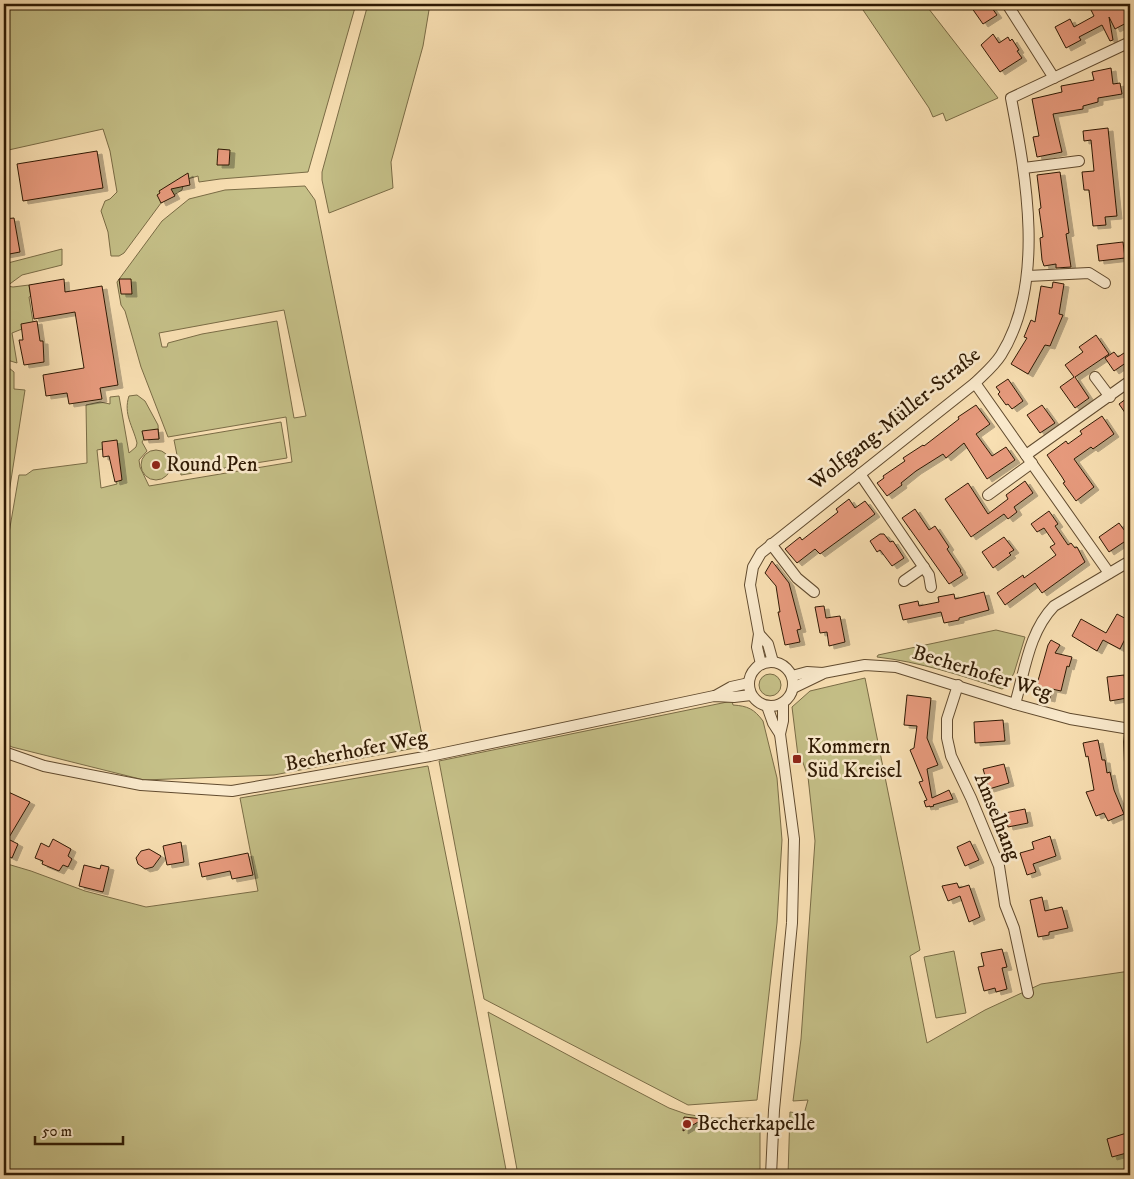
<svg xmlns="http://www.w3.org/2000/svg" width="1134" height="1179" viewBox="0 0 1134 1179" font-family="'IM FELL DW Pica',serif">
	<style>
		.green { fill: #c5c088; stroke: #7a6c46; fill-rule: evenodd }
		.building { fill: #e89b7e; stroke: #2e1903; filter: url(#shadow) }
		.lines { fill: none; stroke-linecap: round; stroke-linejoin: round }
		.minor-casing { stroke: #614b2f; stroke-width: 12 }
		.minor { stroke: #fbebce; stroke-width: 10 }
		.poi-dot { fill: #8f2418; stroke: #fbebce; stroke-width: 2 }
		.labels { text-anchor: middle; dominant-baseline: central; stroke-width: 5; stroke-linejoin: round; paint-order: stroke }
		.street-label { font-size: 21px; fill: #2e1903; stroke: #fbebce }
		.poi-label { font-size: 21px; fill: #2e1903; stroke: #fbebce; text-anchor: start }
	</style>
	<defs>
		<filter id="shadow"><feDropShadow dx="5" dy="3" stdDeviation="0" flood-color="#0004"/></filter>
	</defs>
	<rect width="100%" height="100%" fill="#f9e0b3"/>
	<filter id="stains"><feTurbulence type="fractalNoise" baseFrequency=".004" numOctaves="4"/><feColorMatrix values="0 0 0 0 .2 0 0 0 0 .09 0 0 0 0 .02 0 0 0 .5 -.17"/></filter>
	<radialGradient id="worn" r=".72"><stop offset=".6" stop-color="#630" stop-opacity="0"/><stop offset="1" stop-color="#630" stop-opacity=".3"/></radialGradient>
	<g class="green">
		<path d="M4 4H356L308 172 220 179 199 182 198 176 184 180 182 190 161 203 124 253 119 256H111L108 232 101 211 105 201 110 199 117 192 110 151 103 129 4 151Z"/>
		<path d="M368 4H430L423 46 391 162 393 188 329 213 322 180V172Z"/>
		<path d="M859 4H925L998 98 946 121 943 113 933 117 929 108Z"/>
		<path d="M305 186 315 200 423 740 420 747 274 775 144 780 12 747 4 743V562L19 475H26L33 470 87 463 86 405 100 402 110 404V397L119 396 129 453 136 447 137 443C133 426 123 414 129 396L137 395 145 401 158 425 159 439H144L142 442 147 451 139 460 140 467 149 486 292 462 286 417 168 437 141 367 125 311 121 305 117 282 162 221 189 199 225 190ZM284 310 306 416 294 418 277 321 202 334 168 343 167 347H162L159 333ZM108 448 117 484 101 488 97 450Z"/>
		<path d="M62 249V265L22 275 7 286 13 287 29 285 31 296 29 297 34 328 22 329 12 333 17 363 4 359V264Z"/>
		<path d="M9 368 14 372V389L25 390 4 525V372Z"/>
		<path d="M281 422 287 458 181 475 174 440Z"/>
		<circle cx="156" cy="465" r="15"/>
		<path d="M996 630 1025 637 1014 673 1007 686 1002 689C960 675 920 662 877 657L878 655Z"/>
		<circle cx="770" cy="685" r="11"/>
		<path d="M865 678 920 950 910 956 927 1043 985 1010 1041 984 1130 971V1175H788L790 1112 804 1114 808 1100 793 1101 801 1039 815 841 808 777 801 757 798 756 792 707 810 691Z"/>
		<path d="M732 701 733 705C748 706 754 709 763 721L777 778 782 840 777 923 757 1100 688 1105 484 999 439 761Z"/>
		<path d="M428 766 460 926 507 1175H4V863L31 871 85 891 146 907 258 891 240 798Z"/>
		<path d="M954 951 966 1013 936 1018 924 957Z"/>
		<path d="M488 1012 581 1062 669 1108 686 1114 709 1118H760V1175H518Z"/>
	</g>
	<g class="building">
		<path d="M969 4H989L997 15 983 24Z"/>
		<path d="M1098 4H1130V21L1115 29 1109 17 1113 40 1110 41 1102 25 1079 37 1081 40 1066 48 1055 27 1070 19 1074 27 1094 16 1090 8Z"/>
		<path d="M993 34 999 43 1008 37 1010 41 1012 39 1019 50 1017 51 1022 58 1000 72 981 45Z"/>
		<path d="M1111 68 1113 84 1120 83 1122 94 1098 98V102L1083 106V109L1053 114 1062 152 1037 157 1033 137 1039 136 1032 99 1062 92 1061 86 1094 80 1092 72Z"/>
		<path d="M1108 128 1117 216 1105 217 1106 225 1093 226 1089 190H1084L1082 172 1094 171 1091 140 1084 141 1083 131Z"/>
		<path d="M218 149 230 150 229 165H217Z"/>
		<path d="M97 151 103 188 23 201 17 164Z"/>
		<path d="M1060 172 1069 233 1066 234 1071 267 1056 268V264L1044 266 1042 260 1040 238 1043 237 1039 209 1041 208 1037 175Z"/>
		<path d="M188 173 190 185 171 189 175 196 161 203 157 195 160 193 159 191Z"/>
		<path d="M14 218 20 252 4 255V219Z"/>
		<path d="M1123 242 1125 258 1099 261 1097 245Z"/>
		<path d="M64 279 65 292 102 286 118 385 100 388 102 399 69 404 67 393 46 396 43 375 84 368 75 312 34 319 29 285Z"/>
		<path d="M119 279H131L132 294H121Z"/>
		<path d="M1053 282 1064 284 1059 314 1063 315 1050 346 1045 345 1028 374 1011 364 1027 338 1024 337 1031 320 1035 322 1041 286 1052 288Z"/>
		<path d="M37 321 40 341H43L44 362 24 365 19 340H23L21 324Z"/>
		<path d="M1096 335 1109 354 1075 377 1089 398 1075 408 1060 387 1074 377 1065 365 1083 352 1079 347Z"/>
		<path d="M1130 349V360L1114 371 1105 358 1114 352 1118 357Z"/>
		<path d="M1008 379 1023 401 1012 409 1008 404 1006 405 998 394 1000 392 996 387Z"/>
		<path d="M1130 396V420L1119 404Z"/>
		<path d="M976 405 990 424 976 434 992 456 1006 447 1015 460 987 479 964 443 946 458 943 454 916 471 901 483 902 485 887 496 877 483 884 478 883 476 905 461 903 458 923 445 924 446 959 419 958 417Z"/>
		<path d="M1042 405 1055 423 1040 433 1027 415Z"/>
		<path d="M1102 416 1114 434 1093 449 1091 447 1074 459 1094 487 1076 501 1063 483 1065 482 1062 477 1047 455 1066 441 1068 444 1082 434 1080 431Z"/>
		<path d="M158 429 159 439 144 440 142 431Z"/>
		<path d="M117 440 122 480 115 482 109 456 103 457 102 442Z"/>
		<path d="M1025 481 1033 493 1014 507 1017 512 1008 519 1004 514 971 537 945 499 968 483 988 514 1008 499 1006 495Z"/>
		<path d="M849 499 855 508 865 501 875 514 820 554 815 549 797 563 785 549 800 537 802 540 838 512 836 509Z"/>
		<path d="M915 509 929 530 935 526 949 547 947 549 961 570 960 571 963 575 949 584 902 518Z"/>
		<path d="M1049 511 1058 524 1055 526 1068 545 1071 543 1075 548 1077 547 1085 562 1042 593 1035 583 1005 605 997 593 1023 575 1024 578 1056 555 1050 547 1055 544 1044 528 1037 532 1031 524Z"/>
		<path d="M1119 523 1130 538 1109 552 1099 537Z"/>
		<path d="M880 534H884L890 542 893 541 904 558 892 566 880 550 877 552 870 541Z"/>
		<path d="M1004 537 1014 550 1009 553 1011 555 993 568 982 552Z"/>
		<path d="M772 561 789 583 801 629 797 630 800 642 785 645 778 612H780L776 586 765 573Z"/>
		<path d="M984 592 989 610 959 618V620L944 623 941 612 903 620 899 605 918 601 919 606 939 602 938 597 954 594 955 599Z"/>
		<path d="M824 606 826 618 840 616 845 642 829 646 827 632 820 633 815 607Z"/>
		<path d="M1117 614 1130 621V629L1120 649 1103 640 1097 651 1072 636 1081 619 1106 633Z"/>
		<path d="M1051 640 1060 645 1055 653 1072 657 1069 667 1067 666 1061 691 1052 689 1050 699 1034 695 1048 645Z"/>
		<path d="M1124 675 1127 698 1110 701 1107 677Z"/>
		<path d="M907 695 931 698 927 738 938 765 927 769 932 798 949 790 953 799 933 805 934 806 930 807V806L926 807 924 801 927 800 919 782 923 781 910 750 914 748 917 726 904 725Z"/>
		<path d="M1003 720 1005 741 975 743 974 722Z"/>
		<path d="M1098 740 1102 760H1105L1107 773 1110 772 1114 790 1124 814 1108 821 1104 813 1096 816 1086 792 1094 790 1088 756 1086 757 1083 743Z"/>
		<path d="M1004 764 1009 783 989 789 983 769Z"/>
		<path d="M4 790 30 802 8 839 18 844 12 858 4 854Z"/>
		<path d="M1025 809 1028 823 1008 827 1005 813Z"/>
		<path d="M1050 836 1056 856 1033 864 1036 872 1027 875 1020 853 1034 849 1032 842Z"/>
		<path d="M53 839 71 849 68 856 72 859 68 867 63 865 59 871 42 864 43 861 35 858 41 843 49 847Z"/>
		<path d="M970 841 979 860 965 866 957 847Z"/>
		<path d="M181 842 184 862 167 865 163 846Z"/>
		<path d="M149 849 161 856 153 867 145 869 138 864 136 858 141 851Z"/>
		<path d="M248 853 253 875 232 879 230 871 202 877 199 863Z"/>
		<path d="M84 865 100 869 101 865 109 867 103 892 79 886Z"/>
		<path d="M957 883 959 888 969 885 980 917 969 922 960 896 948 901 942 886Z"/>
		<path d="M1042 897 1045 911 1062 907 1068 928 1049 932V935L1038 937 1030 900Z"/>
		<path d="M1002 949 1007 967 1002 968 1007 989 996 992 995 988 984 991 978 967 984 966 981 953Z"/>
		<path d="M684 1117 703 1119 683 1131Z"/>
		<path d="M1130 1132V1152L1112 1157 1107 1139Z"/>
	</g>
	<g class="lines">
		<g class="minor-casing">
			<g id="minor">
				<path d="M1007 4 1054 78"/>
				<path d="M1024 168 1079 161"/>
				<path d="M1028 276 1089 273 1105 283"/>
				<path d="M1095 377 1110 397"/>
				<path d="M975 383 1109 573"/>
				<path d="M1026 455 1130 381"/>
				<path d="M860 474 929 575 931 587"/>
				<path d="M988 495 1032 463"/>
				<path d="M771 544 797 578 814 592"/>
				<path d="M904 581 924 567"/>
				<path d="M759 634 768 644 773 662"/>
				<circle cx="771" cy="684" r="22"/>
				<path d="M761 664 757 647 759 634 750 585 753 567 761 553 975 383C984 374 994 366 1001 355 1046 283 1026 176 1011 98L1130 42"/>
				<path d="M792 676 807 672 823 673 865 665 896 667 1015 704 1070 719 1130 729"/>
				<path d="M958 685 947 719V738L951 756 971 798 999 866 1005 905 1014 928 1028 993"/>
				<path d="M793 688 822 674"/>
				<path d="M715 696 731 687 749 683"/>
				<path d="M1015 704C1025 670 1029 632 1054 606L1130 561"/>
				<path d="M767 706 773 723 780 734"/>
				<path d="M1130 732 1129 742 1130 762"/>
				<path d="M4 752 44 766 141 785 232 791 430 756 714 696 734 697 751 695"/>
				<path d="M771 1175 774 1110 792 923 794 839 780 734 783 721V703"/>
			</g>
		</g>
		<use href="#minor" class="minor"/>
	</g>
	<g class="poi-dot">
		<circle cx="156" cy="465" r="5"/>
		<rect x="792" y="754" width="10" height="10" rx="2.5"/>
		<circle cx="687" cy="1124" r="5"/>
	</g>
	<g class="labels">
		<g class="street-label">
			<text transform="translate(895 419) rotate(-39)">Wolfgang-Müller-Straße</text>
			<text transform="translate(982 673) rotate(17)">Becherhofer Weg</text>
			<text transform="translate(356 751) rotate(-11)">Becherhofer Weg</text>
			<text transform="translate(997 817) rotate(68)">Amselhang</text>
		</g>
		<g class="poi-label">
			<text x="166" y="465">Round Pen</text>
			<text x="807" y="747">Kommern<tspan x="807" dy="24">Süd Kreisel</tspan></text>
			<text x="697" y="1124">Becherkapelle</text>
		</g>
	</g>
	<rect width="1134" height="1179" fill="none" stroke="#f9e0b3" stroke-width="20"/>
	<rect x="5" y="5" width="1124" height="1169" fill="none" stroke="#2e1903" stroke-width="2.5"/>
	<rect x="10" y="10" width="1114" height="1159" fill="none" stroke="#2e1903"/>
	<path d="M35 1136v8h88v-8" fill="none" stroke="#2e1903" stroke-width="2.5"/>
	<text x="42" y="1136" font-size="15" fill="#2e1903" stroke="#fbebce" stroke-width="4" paint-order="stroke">50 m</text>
	<rect width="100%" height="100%" filter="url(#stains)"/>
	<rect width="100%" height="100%" fill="url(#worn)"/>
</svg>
